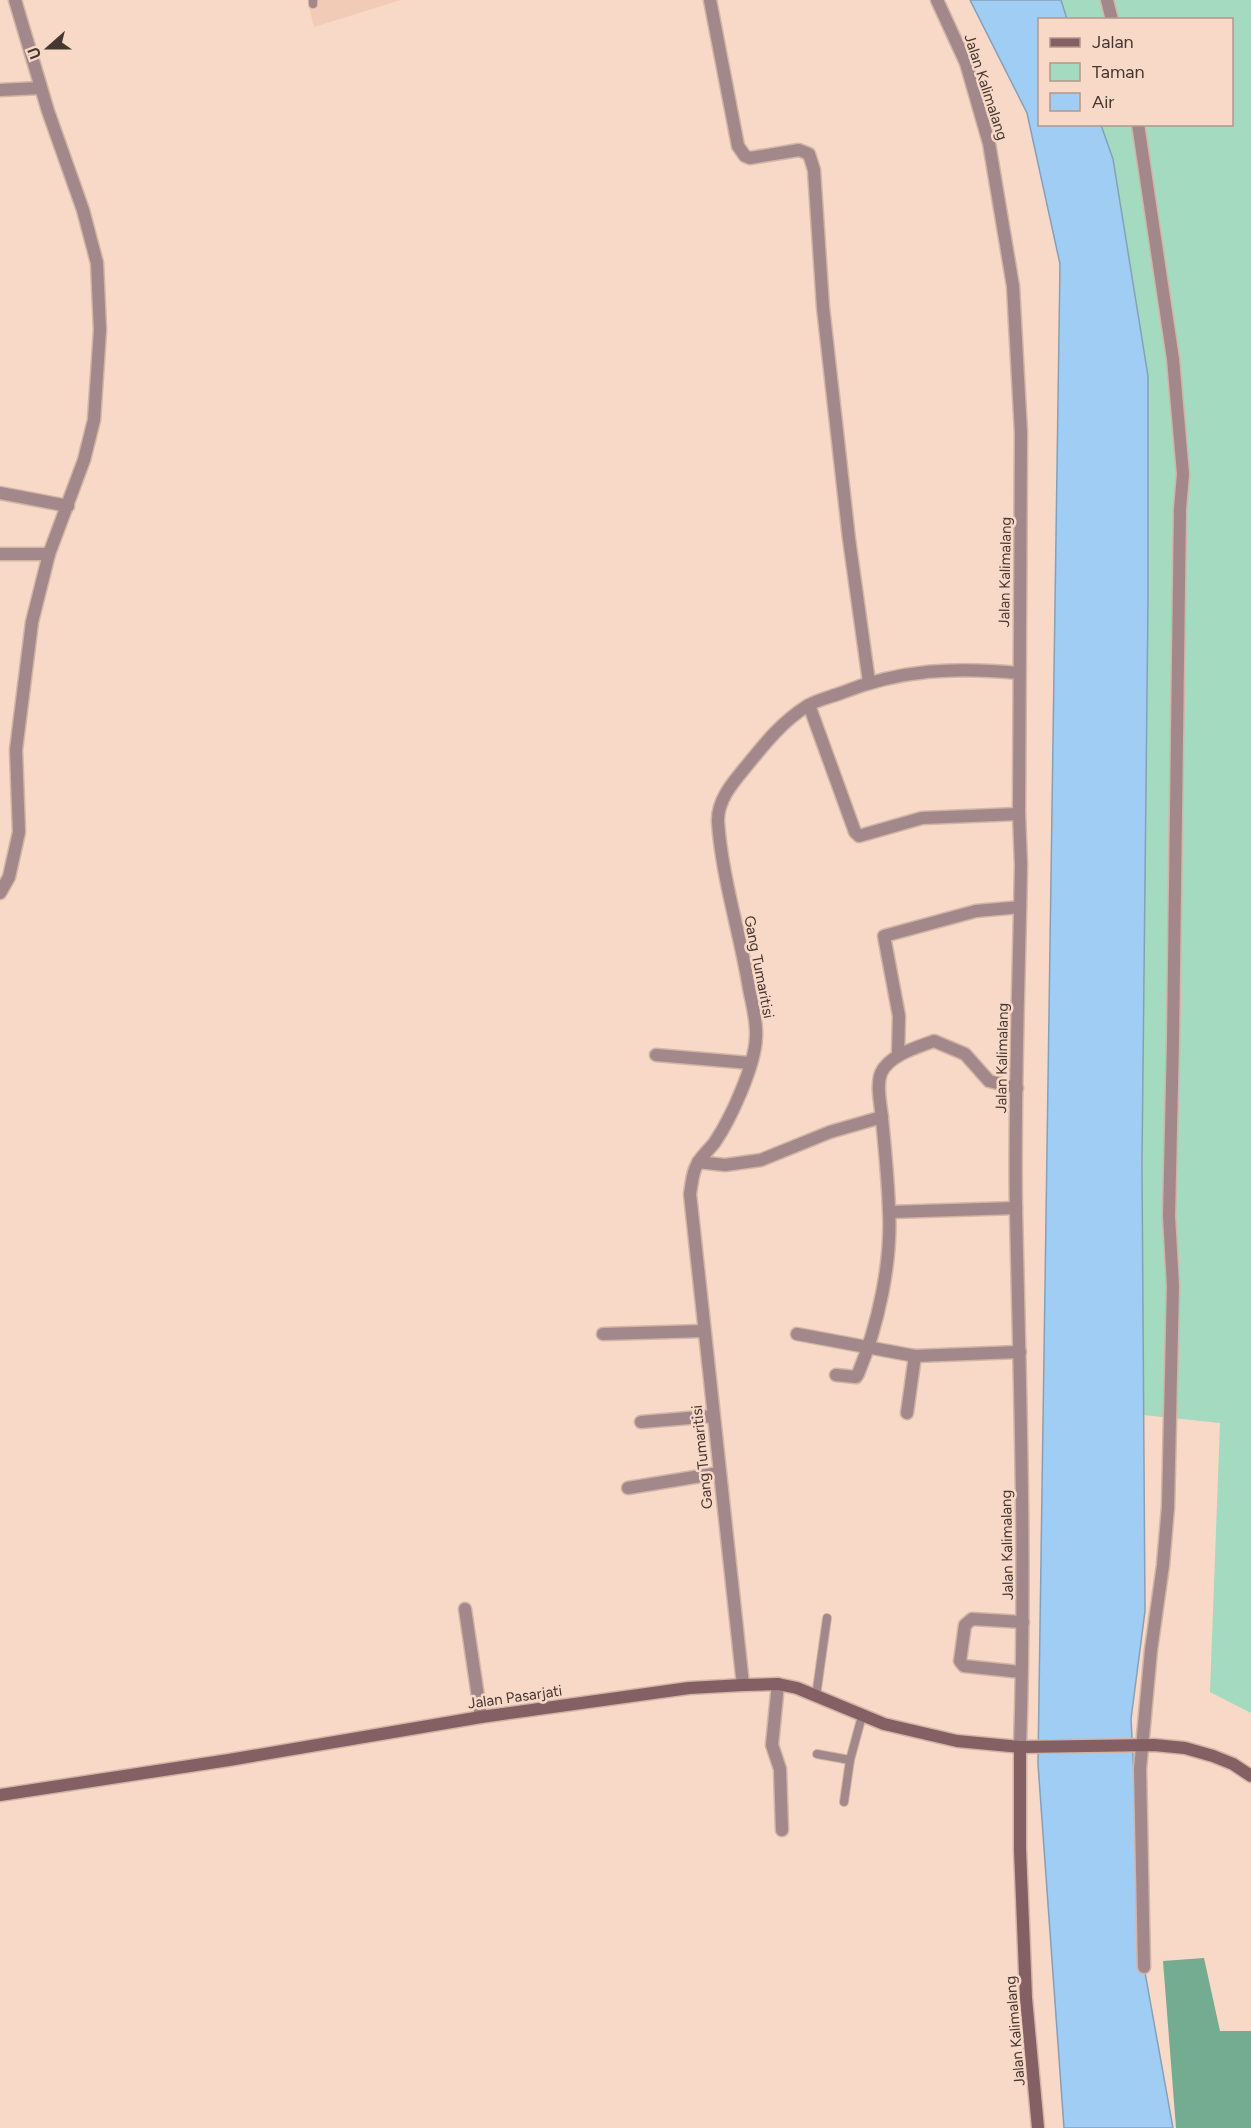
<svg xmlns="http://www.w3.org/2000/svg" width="1251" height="2128" viewBox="0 0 1251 2128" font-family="Figtree,sans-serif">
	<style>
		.built { fill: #f2cbb7 }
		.green { fill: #a4dabf }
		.forest { fill: #73ac90 }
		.water { fill: #a0cdf3; stroke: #85a0b9; stroke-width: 1.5 }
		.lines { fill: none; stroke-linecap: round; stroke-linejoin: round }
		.service-casing { stroke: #d1b5a6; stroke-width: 10 }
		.minor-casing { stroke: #d1b5a6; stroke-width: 15 }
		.secondary-casing { stroke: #d1b5a6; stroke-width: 15 }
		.service { stroke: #a3888b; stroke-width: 8 }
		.minor { stroke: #a3888b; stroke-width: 12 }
		.secondary { stroke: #845f64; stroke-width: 12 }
		.labels { text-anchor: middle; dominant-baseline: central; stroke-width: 5; stroke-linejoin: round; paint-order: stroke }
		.street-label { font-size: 15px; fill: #453831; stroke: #f8d8c7 }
	</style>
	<rect width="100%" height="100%" fill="#f8d8c7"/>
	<path class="built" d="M307 0H401L314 27Z"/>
	<path class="green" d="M1061 0H1251V1713L1210 1692 1220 1423 1143 1415 1142 955 1148 601V376L1113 159 1101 125 1232 124V20L1067 19Z"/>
	<path class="forest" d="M1204 1958 1220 2031H1251V2128H1176L1163 1961Z"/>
	<path class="water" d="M970 0H1061L1067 19 1040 20V124L1101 125 1113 159 1148 376V601L1142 1163 1145 1611 1131 1719 1144 1967 1173 2128H1064L1038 1764 1060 264 1027 113Z"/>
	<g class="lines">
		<g class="service-casing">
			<g id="service">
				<path d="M313 0V4"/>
				<path d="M816 1696 827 1618"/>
				<path d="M817 1754 850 1760"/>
				<path d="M844 1802 850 1760 862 1716"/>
			</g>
		</g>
		<g class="minor-casing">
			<g id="minor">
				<path d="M710 0 738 146 745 156 750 158 799 150 809 154 814 170 823 307 849 539 869 682"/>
				<path d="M937 0 966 63 989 143 1013 286 1021 433 1019 814 1021 865C1019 980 1014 1095 1016 1211 1020 1389 1026 1568 1020 1747"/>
				<path d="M1107 0 1112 20"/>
				<path d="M0 90 40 88"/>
				<path d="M1138 124 1173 359 1183 474 1180 509 1173 1040 1169 1216 1173 1286 1168 1507 1163 1565 1151 1650 1140 1769 1144 1967"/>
				<path d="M0 493 68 506"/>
				<path d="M0 554H49"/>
				<path d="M809 705 855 832 859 836 922 818 1019 814"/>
				<path d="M0 893 9 877 19 832 16 750 32 622 49 554 84 460 94 420 100 330 97 263 83 210 48 111 15 0"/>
				<path d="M656 1055 750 1063"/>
				<path d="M898 1055 899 1016 884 936 976 911 1020 907"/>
				<path d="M698 1162 725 1165 761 1160 830 1132 882 1117"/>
				<path d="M890 1212 1016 1208"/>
				<path d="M603 1334 703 1331"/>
				<path d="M797 1334 915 1356 1020 1352"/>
				<path d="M836 1375 856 1377 858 1374C878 1326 892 1262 889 1210 888 1179 885 1149 882 1119 881 1105 876 1087 881 1073 889 1055 918 1047 934 1041L965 1054 989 1081 1017 1088"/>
				<path d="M907 1413 915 1356"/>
				<path d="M641 1422 713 1416"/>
				<path d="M628 1488 719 1473"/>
				<path d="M465 1609 481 1717"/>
				<path d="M1020 1672 964 1666 960 1661 965 1625 972 1619 1023 1622"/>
				<path d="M778 1684 772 1745 780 1769 782 1830"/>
				<path d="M743 1685 690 1194C692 1183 692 1172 698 1163 702 1155 710 1149 715 1142 731 1118 755 1066 756 1037 757 1020 752 1004 749 988 740 933 722 878 718 822 717 799 735 780 749 763 766 742 783 721 807 706 817 700 830 697 841 693 901 669 956 667 1019 673"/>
			</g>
		</g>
		<g class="secondary-casing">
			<g id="secondary">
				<path d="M1020 1747V1849L1026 1998 1038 2128"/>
				<path d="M0 1795 229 1760 481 1717 689 1688 743 1685 778 1684 797 1688 884 1724 957 1741 1020 1747 1154 1745 1185 1748 1213 1756 1233 1764 1251 1776"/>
			</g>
		</g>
		<use href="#service" class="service"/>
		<use href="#minor" class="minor"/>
		<use href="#secondary" class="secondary"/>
	</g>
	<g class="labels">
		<g class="street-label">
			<text transform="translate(986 87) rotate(72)">Jalan Kalimalang</text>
			<text transform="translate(1005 572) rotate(-89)">Jalan Kalimalang</text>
			<text transform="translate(759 967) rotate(79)">Gang Tumaritisi</text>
			<text transform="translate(1002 1058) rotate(-89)">Jalan Kalimalang</text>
			<text transform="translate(702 1457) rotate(-96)">Gang Tumaritisi</text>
			<text transform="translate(1007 1545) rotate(-91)">Jalan Kalimalang</text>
			<text transform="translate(515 1697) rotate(-8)">Jalan Pasarjati</text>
			<text transform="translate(1015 2031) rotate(-95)">Jalan Kalimalang</text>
		</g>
	</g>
	<rect x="1038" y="18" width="195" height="108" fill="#f8d8c7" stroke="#b0988b" stroke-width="1.5"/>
	<rect x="1050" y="38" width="30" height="9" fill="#845f64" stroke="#b0988b" stroke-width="1.5"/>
	<text x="1092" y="48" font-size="18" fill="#453831">Jalan</text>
	<rect x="1050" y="63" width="30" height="18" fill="#a4dabf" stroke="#b0988b" stroke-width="1.5"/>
	<text x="1092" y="78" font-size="18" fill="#453831">Taman</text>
	<rect x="1050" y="93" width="30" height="18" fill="#a0cdf3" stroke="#b0988b" stroke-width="1.5"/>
	<text x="1092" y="108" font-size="18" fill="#453831">Air</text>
	<g transform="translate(48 48) rotate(249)" stroke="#f8d8c7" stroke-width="4.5" paint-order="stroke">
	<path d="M0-4.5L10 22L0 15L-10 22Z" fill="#453831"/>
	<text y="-9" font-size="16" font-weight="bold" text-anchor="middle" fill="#453831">U</text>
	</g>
</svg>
